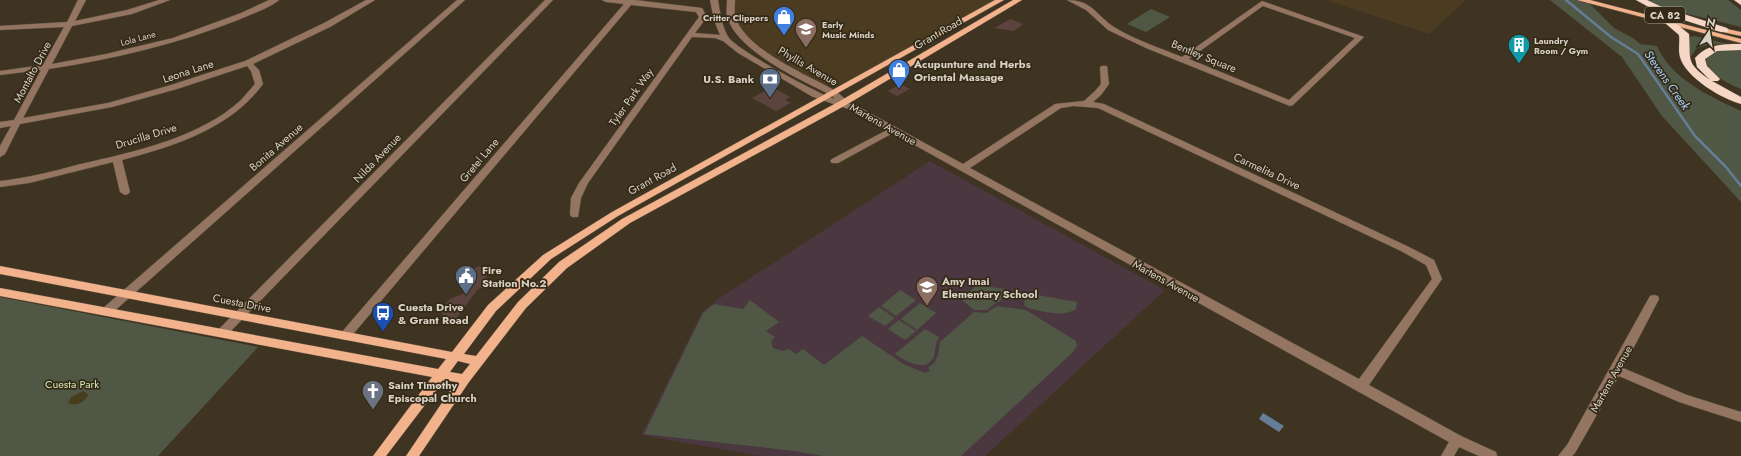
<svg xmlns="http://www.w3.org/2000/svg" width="1741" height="456" viewBox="0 0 1741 456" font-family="Jost,sans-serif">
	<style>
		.built { fill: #4a3b21 }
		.education { fill: #4a373f }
		.green { fill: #505845 }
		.sand { fill: #463d1d }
		.water { fill: #657d96 }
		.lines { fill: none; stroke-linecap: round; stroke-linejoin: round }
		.stream { stroke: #657d96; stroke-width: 2.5 }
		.building { fill: #5c433e }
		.minor-casing { stroke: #5b503f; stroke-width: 1 }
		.major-casing { stroke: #5b503f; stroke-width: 1 }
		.highway-casing { stroke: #5b503f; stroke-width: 1 }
		.minor { fill: #947562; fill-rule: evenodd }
		.major { fill: #f2b28b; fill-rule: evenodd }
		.highway { fill: #f6d6c4; fill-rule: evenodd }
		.labels { text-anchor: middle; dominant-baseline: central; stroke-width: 3.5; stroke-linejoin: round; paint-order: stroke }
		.far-poi-label { font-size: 9px; font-weight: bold; fill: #d8d1c5; stroke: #342a17; text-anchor: start }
		.far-street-label { font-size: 9px; fill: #d8d1c5; stroke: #342a17 }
		.shield { fill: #342a17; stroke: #a79f91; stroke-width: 1 }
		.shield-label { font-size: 10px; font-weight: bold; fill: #d8d1c5 }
		.street-label { font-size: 11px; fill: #d8d1c5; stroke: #342a17 }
		.poi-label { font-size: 11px; font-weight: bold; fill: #d8d1c5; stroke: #342a17; text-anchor: start }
		.park-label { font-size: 11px; fill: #d1e8b0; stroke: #342a17 }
		.water-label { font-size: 12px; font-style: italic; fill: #a4cffb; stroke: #342a17 }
	</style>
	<rect width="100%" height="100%" fill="#3f3421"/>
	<g class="built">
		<path d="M731 0H1000L848 84 833 85 818 84 762 52 735 24Z"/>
		<path d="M1326 0H1466L1429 34Z"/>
	</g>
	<path class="education" d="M930 161 1165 290 985 456H760L641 435 702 312 715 301Z"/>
	<g class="green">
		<path d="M1550 0H1581L1588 2 1614 28 1633 38 1640 44 1657 46C1671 79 1711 97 1741 111V202L1662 116 1622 57Z"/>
		<path d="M1644 0H1728L1741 10V27L1664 8Z"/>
		<path d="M1151 9 1170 17 1146 32 1127 24Z"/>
		<path d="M1695 36 1727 44 1708 45 1697 48 1691 56 1687 54 1690 37Z"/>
		<path d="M1720 50H1741V89C1725 82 1713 77 1705 60L1708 54Z"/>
		<path d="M977 285 1005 289 1000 302H997L987 310H974L961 299Z"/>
		<path d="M900 290 916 300 896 316 881 306Z"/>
		<path d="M1026 293 1077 302 1076 309C1062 318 1043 311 1028 308L1024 305Z"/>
		<path d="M0 297 258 347 158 456H0Z"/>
		<path d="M750 300 779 322 766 331 775 337 771 341 773 348 782 351 789 349 796 354 803 349 824 365 862 336 905 365 925 373 930 371 928 368 935 362 938 355 940 342 974 312 986 313 997 306 1026 310 1076 341 1077 346 1072 353 961 456H823L794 451 644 434 703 313 714 304 743 309Z"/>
		<path d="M920 303 936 313 917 330 901 319Z"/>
		<path d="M879 307 895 318 885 326 868 316Z"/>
		<path d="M899 320 916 331 905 340 888 329Z"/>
		<path d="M925 329 939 337C935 343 936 349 934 356 927 374 905 361 895 354Z"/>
	</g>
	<path class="sand" d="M83 391 88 394C86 402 76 407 68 403L71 397Z"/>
	<path class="water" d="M1263 413 1284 426 1279 432 1259 419Z"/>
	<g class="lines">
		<path class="stream" d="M1566 0 1611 37 1638 54 1695 136 1726 167 1741 186"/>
	</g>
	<g class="building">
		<path d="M1010 19 1023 24 1014 31 994 28Z"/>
		<path d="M900 84 910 89 897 96 888 91Z"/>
		<path d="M772 87 790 97 785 100 791 103 776 111 752 98Z"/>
		<path d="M480 266 491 285 478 289 455 320 440 318 443 314 439 313 450 299 467 292 462 280 469 278 465 271Z"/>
	</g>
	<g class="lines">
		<g class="minor-casing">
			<g id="minor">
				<path d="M78 0H86L75 21 127 10 159 0H170L132 14 72 26 52 64 106 54 173 38 241 13 269 0H279C270 8 249 15 238 20 177 44 114 59 49 69L23 118 108 103 171 85 245 61 324 23 366 0H375L330 27 253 64 259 70 263 84C230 129 174 146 122 160L130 192 128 194 125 195 120 192 113 162 29 183 0 187V181C28 178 54 171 81 164 133 152 200 138 241 100 246 95 250 89 255 84L251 71 247 66 177 89 112 107 20 124 5 154 0 157V146L11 126 0 128V122L14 120 41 70 0 75V71L43 65 64 27 0 30V26L67 22Z"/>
				<path d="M457 0H465L110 315H102L100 312 102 309Z"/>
				<path d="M545 0H553L226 336 222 337 218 336 216 333 218 330Z"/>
				<path d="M602 0H635L702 8 707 17 695 33 720 35 714 20 710 0H718C720 12 722 28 729 38 739 51 818 94 835 99L831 95C801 80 736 51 727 16 726 11 727 5 727 0H735C735 5 734 11 735 16 742 42 784 64 807 76 820 83 834 88 844 98V102L857 106 963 164 1055 104 1084 101 1095 91 1101 84 1100 68 1101 66H1107L1109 84 1101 95 1093 102 1104 104 1409 247 1434 260 1442 279 1369 385 1461 436 1496 452 1497 456H1479L1459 447 1454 456H1441L1449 442 893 133 838 163H832L830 161 832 159 887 130 851 110 813 97 738 53 723 41 715 38 692 37 588 183 581 198 578 217H572L570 215 571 198 579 183 699 17 696 12 631 5 349 339 345 340 341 339 339 336 341 333 624 4 606 2ZM1074 106 1098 108 1401 251 1426 265 1432 279 1359 379 970 168 1061 108Z"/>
				<path d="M1067 0C1092 0 1096 15 1114 27 1135 40 1160 48 1182 57L1262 1 1364 37 1293 105 1290 106 1146 48 1108 30 1086 10ZM1263 6 1355 38 1289 100 1189 59Z"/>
				<path d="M1654 295 1658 296 1659 299 1623 368 1687 395 1741 412V422L1679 402 1619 376 1575 453 1572 456H1558L1567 445 1650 296Z"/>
			</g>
		</g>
		<g class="major-casing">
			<g id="major">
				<path d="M995 0H1004L618 216 551 259 496 311 464 354 476 356 518 302 559 262 622 219 840 101 1013 0H1022L846 105 630 223 567 268 526 308 469 382 419 456H406L456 382 444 380 386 456H373L432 377 0 296V288L438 369 446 359 0 274V266L452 352 488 305 543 255 612 212ZM458 361 470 364 462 374 450 372Z"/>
				<path d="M1577 0H1590L1741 39V43Z"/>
				<path d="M1713 26 1741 32V36L1713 30Z"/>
			</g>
		</g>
		<g class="highway-casing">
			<g id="highway">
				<path d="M1636 0H1647L1662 7 1727 28 1729 30 1727 32H1721L1656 11Z"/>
				<path d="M1734 0H1741V5Z"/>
				<path d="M1670 20 1673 21 1689 34C1691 61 1685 62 1710 80L1697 67 1695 58 1697 56C1709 44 1724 44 1741 44V50L1717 51 1705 59 1707 66 1720 79 1718 81H1712L1741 97V104C1722 99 1685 77 1680 57 1678 50 1680 42 1679 35L1665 23Z"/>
			</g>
		</g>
		<use href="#minor" class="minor"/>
		<use href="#major" class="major"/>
		<use href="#highway" class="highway"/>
	</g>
	<defs>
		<g id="shop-pin" transform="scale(1.15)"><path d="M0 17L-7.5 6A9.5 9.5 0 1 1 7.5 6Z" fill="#3f7fe0" stroke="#342a17"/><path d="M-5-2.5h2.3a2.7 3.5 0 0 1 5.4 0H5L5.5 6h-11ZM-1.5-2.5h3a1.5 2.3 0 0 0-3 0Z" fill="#fff"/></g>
		<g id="school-pin" transform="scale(1.15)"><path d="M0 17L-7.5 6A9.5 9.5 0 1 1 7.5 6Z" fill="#8d6e63" stroke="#342a17"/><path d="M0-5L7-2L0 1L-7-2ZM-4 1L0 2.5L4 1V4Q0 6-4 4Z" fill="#fff"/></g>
		<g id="building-pin" transform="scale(1.15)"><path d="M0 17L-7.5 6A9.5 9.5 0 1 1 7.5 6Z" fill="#0f9aa8" stroke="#342a17"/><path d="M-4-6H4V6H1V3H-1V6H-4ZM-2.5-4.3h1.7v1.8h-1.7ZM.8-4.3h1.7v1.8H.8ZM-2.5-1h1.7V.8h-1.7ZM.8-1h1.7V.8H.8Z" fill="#fff"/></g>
		<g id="bank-pin" transform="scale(1.15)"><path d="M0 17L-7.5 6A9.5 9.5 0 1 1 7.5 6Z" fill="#5c6f8a" stroke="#342a17"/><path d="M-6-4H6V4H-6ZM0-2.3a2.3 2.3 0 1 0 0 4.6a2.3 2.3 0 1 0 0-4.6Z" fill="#fff"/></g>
		<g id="civic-pin" transform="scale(1.15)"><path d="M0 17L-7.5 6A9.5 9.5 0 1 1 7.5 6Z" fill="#5c6f8a" stroke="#342a17"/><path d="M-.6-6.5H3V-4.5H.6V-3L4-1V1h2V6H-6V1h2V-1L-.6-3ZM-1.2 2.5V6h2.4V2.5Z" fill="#fff"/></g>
		<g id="bus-pin" transform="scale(1.15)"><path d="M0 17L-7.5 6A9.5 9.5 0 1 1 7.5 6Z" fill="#1a4fb4" stroke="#342a17"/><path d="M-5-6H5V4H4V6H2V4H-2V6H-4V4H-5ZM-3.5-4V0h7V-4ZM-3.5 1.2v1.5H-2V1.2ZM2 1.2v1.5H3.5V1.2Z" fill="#fff"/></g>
		<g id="church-pin" transform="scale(1.15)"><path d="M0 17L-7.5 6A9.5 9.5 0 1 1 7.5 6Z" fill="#6b7280" stroke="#342a17"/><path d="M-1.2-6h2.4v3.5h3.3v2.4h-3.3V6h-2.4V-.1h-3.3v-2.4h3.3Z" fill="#fff"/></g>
	</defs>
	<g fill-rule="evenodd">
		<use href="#shop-pin" x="784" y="17"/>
		<use href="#school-pin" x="806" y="29"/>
		<use href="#building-pin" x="1519" y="45"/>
		<use href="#shop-pin" x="899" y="70"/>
		<use href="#bank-pin" x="770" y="79"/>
		<use href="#civic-pin" x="466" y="276"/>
		<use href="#school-pin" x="927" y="287"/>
		<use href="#bus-pin" x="383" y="313"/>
		<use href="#church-pin" x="373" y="391"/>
	</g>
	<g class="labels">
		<g class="far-poi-label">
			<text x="768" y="17" text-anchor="end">Critter Clippers</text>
			<text x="822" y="24">Early<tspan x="822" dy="10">Music Minds</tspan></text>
			<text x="1534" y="40">Laundry<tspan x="1534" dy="10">Room / Gym</tspan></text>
		</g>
		<g class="far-street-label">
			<text transform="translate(138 38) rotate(-15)">Lola Lane</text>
		</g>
		<rect class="shield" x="1645" y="7" width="40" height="16" rx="3"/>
		<g class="shield-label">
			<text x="1665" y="15">CA 82</text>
		</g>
		<g class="street-label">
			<text transform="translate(938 33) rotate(-30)">Grant Road</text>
			<text transform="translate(1204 56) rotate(22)">Bentley Square</text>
			<text transform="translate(808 66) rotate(30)">Phyllis Avenue</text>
			<text transform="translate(188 71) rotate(-18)">Leona Lane</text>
			<text transform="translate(32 72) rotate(-62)">Montalto Drive</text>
			<text transform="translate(631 97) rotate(-55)">Tyler Park Way</text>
			<text transform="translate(883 124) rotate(29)">Martens Avenue</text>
			<text transform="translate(146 136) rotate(-17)">Drucilla Drive</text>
			<text transform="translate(276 147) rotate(-41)">Bonita Avenue</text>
			<text transform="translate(377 158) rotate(-46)">Nilda Avenue</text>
			<text transform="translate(479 160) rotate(-50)">Gretel Lane</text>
			<text transform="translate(1267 171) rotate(25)">Carmelita Drive</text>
			<text transform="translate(652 179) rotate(-29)">Grant Road</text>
			<text transform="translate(1166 281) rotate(29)">Martens Avenue</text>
			<text transform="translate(242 303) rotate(11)">Cuesta Drive</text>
			<text transform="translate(1611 379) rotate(-61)">Martens Avenue</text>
		</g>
		<g class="poi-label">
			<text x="914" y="64">Acupunture and Herbs<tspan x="914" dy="13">Oriental Massage</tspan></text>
			<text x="754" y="79" text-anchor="end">U.S. Bank</text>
			<text x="482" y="270">Fire<tspan x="482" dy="13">Station No.2</tspan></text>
			<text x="942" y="281">Amy Imai<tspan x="942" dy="13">Elementary School</tspan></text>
			<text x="398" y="307">Cuesta Drive<tspan x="398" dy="13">&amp; Grant Road</tspan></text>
			<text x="388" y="385">Saint Timothy<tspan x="388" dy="13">Episcopal Church</tspan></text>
		</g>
		<g class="park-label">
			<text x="72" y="384">Cuesta Park</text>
		</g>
		<g class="water-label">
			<text transform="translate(1667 80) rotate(55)">Stevens Creek</text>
		</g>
	</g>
	<g transform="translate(1709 32) rotate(12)" stroke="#342a17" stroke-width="3" paint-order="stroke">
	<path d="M0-3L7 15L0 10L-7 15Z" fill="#d8d1c5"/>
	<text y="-6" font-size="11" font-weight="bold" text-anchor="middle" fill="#d8d1c5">N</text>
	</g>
</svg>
